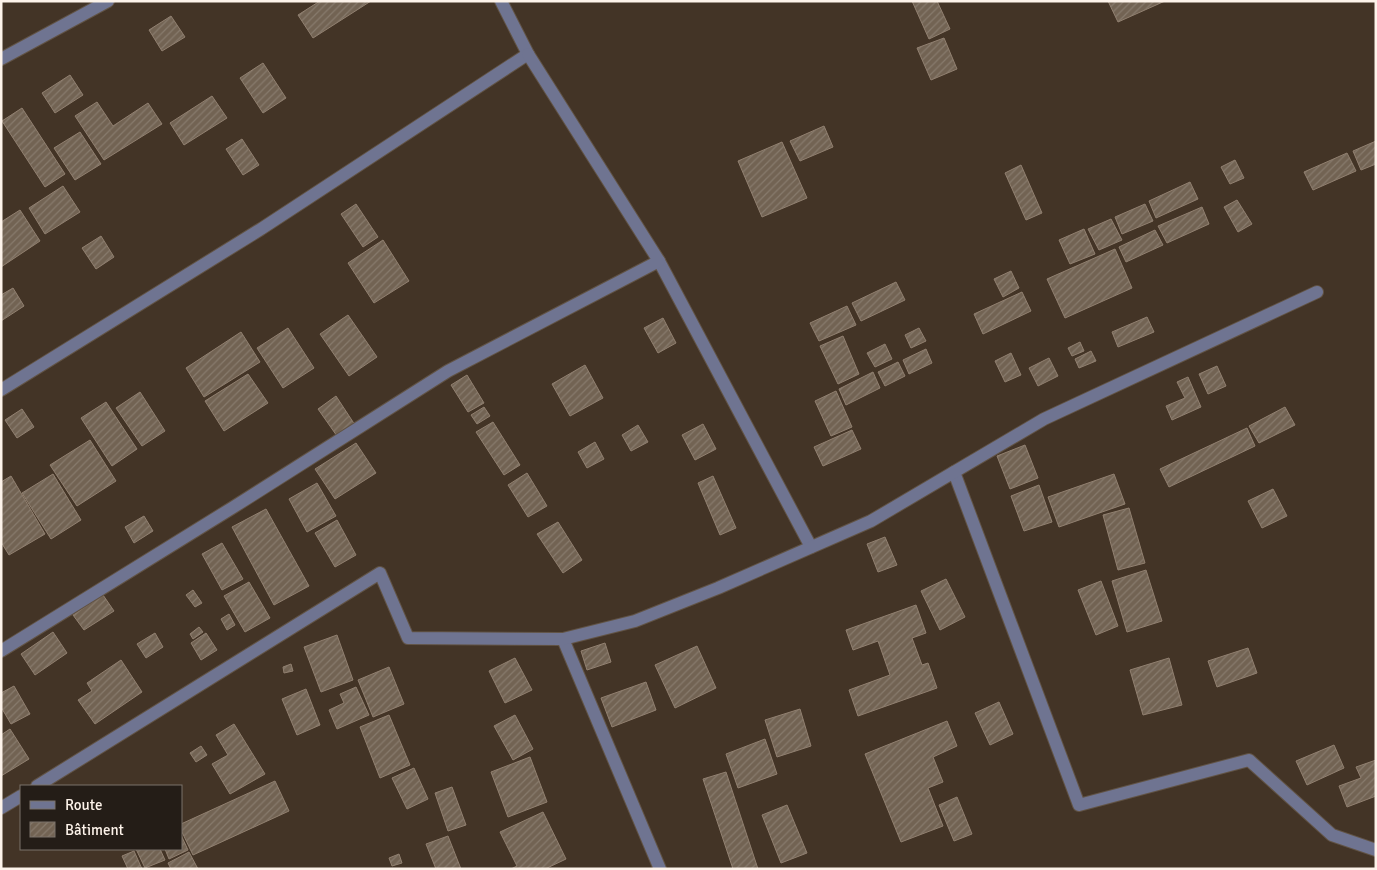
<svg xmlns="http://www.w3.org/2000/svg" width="1377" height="870" viewBox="0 0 1377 870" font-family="Signika,sans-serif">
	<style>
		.building { fill: url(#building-hatch); stroke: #918070 }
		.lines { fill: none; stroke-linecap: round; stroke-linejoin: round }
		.street-casing { stroke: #615345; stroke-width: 14 }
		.street { stroke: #6f7491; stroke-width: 12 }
	</style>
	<defs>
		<pattern id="building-hatch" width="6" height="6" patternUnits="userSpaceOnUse" patternTransform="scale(1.25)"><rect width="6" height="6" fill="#726353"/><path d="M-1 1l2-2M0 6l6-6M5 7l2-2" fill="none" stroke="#877a6c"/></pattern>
	</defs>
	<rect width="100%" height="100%" fill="#433426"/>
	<g class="building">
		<path d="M320 1H371L313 38 298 15Z"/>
		<path d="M912 1H937L950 29 929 39Z"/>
		<path d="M1108 1H1165L1118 22Z"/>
		<path d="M171 16 185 37 162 51 149 30Z"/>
		<path d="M944 38 957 69 931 80 917 48Z"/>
		<path d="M263 63 286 98 263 113 240 78Z"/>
		<path d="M70 75 83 95 55 113 42 93Z"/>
		<path d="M212 96 227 118 184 145 170 123Z"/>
		<path d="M97 102 113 126 148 103 162 124 104 160 75 116Z"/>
		<path d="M22 108 65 174 45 187 2 121Z"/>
		<path d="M824 126 833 147 800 161 790 141Z"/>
		<path d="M80 132 101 164 75 180 54 148Z"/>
		<path d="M242 139 259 165 243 175 226 149Z"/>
		<path d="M1376 141V164L1361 170 1353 151Z"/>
		<path d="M782 142 807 198 762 217 738 161Z"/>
		<path d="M1347 153 1356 171 1313 190 1304 172Z"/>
		<path d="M1235 160 1244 178 1230 184 1221 167Z"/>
		<path d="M1021 165 1042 213 1026 220 1005 173Z"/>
		<path d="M1190 182 1198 199 1156 218 1149 201Z"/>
		<path d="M63 186 80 212 45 234 29 208Z"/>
		<path d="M1237 200 1252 224 1238 232 1224 207Z"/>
		<path d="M356 204 378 237 363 247 341 214Z"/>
		<path d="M1145 204 1153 221 1122 234 1115 217Z"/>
		<path d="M1202 207 1209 224 1167 243 1158 226Z"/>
		<path d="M20 210 40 241 1 267V222Z"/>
		<path d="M1111 219 1122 240 1099 250 1088 229Z"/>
		<path d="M1084 229 1095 254 1070 264 1059 240Z"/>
		<path d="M1155 230 1163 245 1126 262 1119 247Z"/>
		<path d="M101 236 114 257 96 269 82 248Z"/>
		<path d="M383 240 409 281 374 303 348 263Z"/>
		<path d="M1115 249 1132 288 1065 318 1047 279Z"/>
		<path d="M1011 271 1019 288 1003 297 994 279Z"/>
		<path d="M896 282 905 300 861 321 852 303Z"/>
		<path d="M13 288 24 306 1 321V295Z"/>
		<path d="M1022 292 1031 311 983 334 974 314Z"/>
		<path d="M847 306 856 325 819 341 810 323Z"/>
		<path d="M348 315 377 357 349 376 320 334Z"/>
		<path d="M1147 317 1154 332 1118 347 1112 332Z"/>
		<path d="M663 318 676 343 658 353 644 328Z"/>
		<path d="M288 328 314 368 283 388 257 348Z"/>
		<path d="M919 328 926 341 911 348 905 335Z"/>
		<path d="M241 332 260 362 204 397 186 368Z"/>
		<path d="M843 336 859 374 838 384 820 346Z"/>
		<path d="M1080 342 1084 351 1072 356 1068 348Z"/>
		<path d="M885 344 892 359 875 367 867 353Z"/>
		<path d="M926 349 932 363 909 374 903 360Z"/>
		<path d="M1091 351 1096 361 1079 368 1075 359Z"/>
		<path d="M1011 353 1021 375 1005 382 995 361Z"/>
		<path d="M1049 358 1058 376 1038 386 1029 368Z"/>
		<path d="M898 362 905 376 885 386 878 372Z"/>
		<path d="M585 365 603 398 570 416 552 384Z"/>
		<path d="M1217 366 1226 386 1208 394 1199 374Z"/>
		<path d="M873 372 880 388 846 405 839 389Z"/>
		<path d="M248 374 268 403 224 431 205 401Z"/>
		<path d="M467 375 484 403 468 412 451 385Z"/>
		<path d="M1188 377 1201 407 1172 420 1166 406 1185 398 1177 382Z"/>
		<path d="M836 391 852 427 831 436 815 401Z"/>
		<path d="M140 392 165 431 142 446 116 408Z"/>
		<path d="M336 396 355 425 337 436 318 409Z"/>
		<path d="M106 402 137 449 112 466 81 418Z"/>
		<path d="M484 407 490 416 477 424 471 415Z"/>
		<path d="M1285 407 1295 425 1259 443 1249 426Z"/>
		<path d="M22 409 34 427 17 438 5 420Z"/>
		<path d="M493 422 520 465 504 475 476 432Z"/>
		<path d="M703 424 716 449 695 460 682 435Z"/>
		<path d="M638 425 648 442 631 451 622 435Z"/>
		<path d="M1247 428 1255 446 1169 487 1160 469Z"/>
		<path d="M852 430 861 449 823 466 814 447Z"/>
		<path d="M90 440 116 481 77 506 50 465Z"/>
		<path d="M595 442 604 459 587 468 578 452Z"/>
		<path d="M356 443 376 473 335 499 315 469Z"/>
		<path d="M1025 445 1038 478 1010 489 997 456Z"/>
		<path d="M527 473 547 506 528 517 508 485Z"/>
		<path d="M53 474 81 520 51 539 22 493Z"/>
		<path d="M1114 474 1125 504 1059 527 1048 497Z"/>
		<path d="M11 476 45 534 9 555 1 542V482Z"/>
		<path d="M713 476 736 528 720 535 698 483Z"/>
		<path d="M317 483 336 516 307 532 289 499Z"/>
		<path d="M1039 485 1052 522 1024 531 1011 496Z"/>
		<path d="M1273 489 1287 516 1262 528 1248 501Z"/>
		<path d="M1129 508 1145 563 1118 570 1103 515Z"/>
		<path d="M266 509 309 586 274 605 232 527Z"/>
		<path d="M144 516 153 531 134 543 125 527Z"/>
		<path d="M337 520 356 555 335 567 315 533Z"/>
		<path d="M558 522 582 560 563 573 537 534Z"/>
		<path d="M885 537 897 565 878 572 867 544Z"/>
		<path d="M222 543 243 579 222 590 202 554Z"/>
		<path d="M1146 570 1162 621 1127 632 1112 581Z"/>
		<path d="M946 579 965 617 940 630 921 591Z"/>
		<path d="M1101 581 1118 626 1096 635 1078 590Z"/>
		<path d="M249 582 270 618 245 632 224 596Z"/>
		<path d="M193 590 202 603 195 607 186 595Z"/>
		<path d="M103 595 114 611 84 630 73 615Z"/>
		<path d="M916 605 926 633 912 638 922 665 928 663 937 688 858 716 849 690 890 675 878 641 853 650 846 630Z"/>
		<path d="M229 614 235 625 227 630 221 619Z"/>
		<path d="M199 627 203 632 193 639 190 634Z"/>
		<path d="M53 632 67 653 35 675 21 654Z"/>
		<path d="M155 633 163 647 146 658 137 644Z"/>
		<path d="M206 633 217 650 201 660 191 643Z"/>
		<path d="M337 635 353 680 321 692 304 647Z"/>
		<path d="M605 643 611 662 587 670 581 651Z"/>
		<path d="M697 646 716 688 675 708 655 665Z"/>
		<path d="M1248 648 1257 673 1217 687 1208 661Z"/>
		<path d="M515 658 532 690 505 703 489 671Z"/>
		<path d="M1169 658 1182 705 1143 715 1130 670Z"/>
		<path d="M121 660 142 692 95 724 78 700 92 691 87 683Z"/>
		<path d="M291 664 293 671 284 673 283 667Z"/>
		<path d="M389 667 404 704 373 717 358 680Z"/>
		<path d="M646 682 656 710 612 727 601 698Z"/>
		<path d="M14 686 30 714 11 724 1 707V693Z"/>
		<path d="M356 687 369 715 337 729 329 710 344 703 340 694Z"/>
		<path d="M306 689 320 725 297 735 282 699Z"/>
		<path d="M999 702 1013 734 990 745 975 713Z"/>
		<path d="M800 709 811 746 777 757 765 720Z"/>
		<path d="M389 715 410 765 380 778 360 727Z"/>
		<path d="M515 715 533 749 513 760 494 726Z"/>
		<path d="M947 721 957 746 933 757 943 782 928 788 943 826 901 842 865 754Z"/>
		<path d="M234 724 265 774 230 794 212 764 228 755 216 735Z"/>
		<path d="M10 729 29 759 1 776V735Z"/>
		<path d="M765 739 777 774 738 788 726 754Z"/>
		<path d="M1334 745 1344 768 1307 785 1296 761Z"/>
		<path d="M201 746 207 755 196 762 190 753Z"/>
		<path d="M530 757 547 802 508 817 491 772Z"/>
		<path d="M1376 760V796L1347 807 1339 786 1361 778 1356 767Z"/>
		<path d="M414 768 428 799 407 809 392 778Z"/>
		<path d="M726 772 758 869H733L703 779Z"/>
		<path d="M275 781 289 811 193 855 181 830V824Z"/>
		<path d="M452 787 466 825 448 831 435 793Z"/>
		<path d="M957 797 972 834 954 841 939 805Z"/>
		<path d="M787 805 807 853 781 863 762 815Z"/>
		<path d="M543 812 566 859 545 869H511L517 866 500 832Z"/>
		<path d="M181 835 188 850 169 859 165 849H181Z"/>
		<path d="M448 836 461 869H436L426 844Z"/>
		<path d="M136 849H160L165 860 145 868Z"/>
		<path d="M134 851 142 869H128L122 856Z"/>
		<path d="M189 852 198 869H171L168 863Z"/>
		<path d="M399 854 402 863 392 866 389 858Z"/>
	</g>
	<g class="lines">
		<g class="street-casing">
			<g id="street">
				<path d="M1 59 108 1"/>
				<path d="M659 261 811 547"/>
				<path d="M1 390 261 229 528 54 501 1"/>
				<path d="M954 472 1079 805 1249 760 1332 835 1376 850"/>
				<path d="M563 639 660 869"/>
				<path d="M1 651 232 508 448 371 659 261 528 54"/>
				<path d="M37 786 380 573 408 638 563 639 635 621 718 588 871 521 1044 419 1317 292"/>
				<path d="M1 808 21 796"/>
			</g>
		</g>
		<use href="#street" class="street"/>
	</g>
	<rect width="1377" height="870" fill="none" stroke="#fdf3ea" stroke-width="5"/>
	<rect x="20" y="785" width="162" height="65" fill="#241d17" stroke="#7b736b"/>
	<rect x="30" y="801" width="25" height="8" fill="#6f7491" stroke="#7b736b"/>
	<text x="65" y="810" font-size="15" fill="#fdf3ea">Route</text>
	<rect x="30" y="822" width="25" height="15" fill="url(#building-hatch)" stroke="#7b736b"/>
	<text x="65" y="835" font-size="15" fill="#fdf3ea">Bâtiment</text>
</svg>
